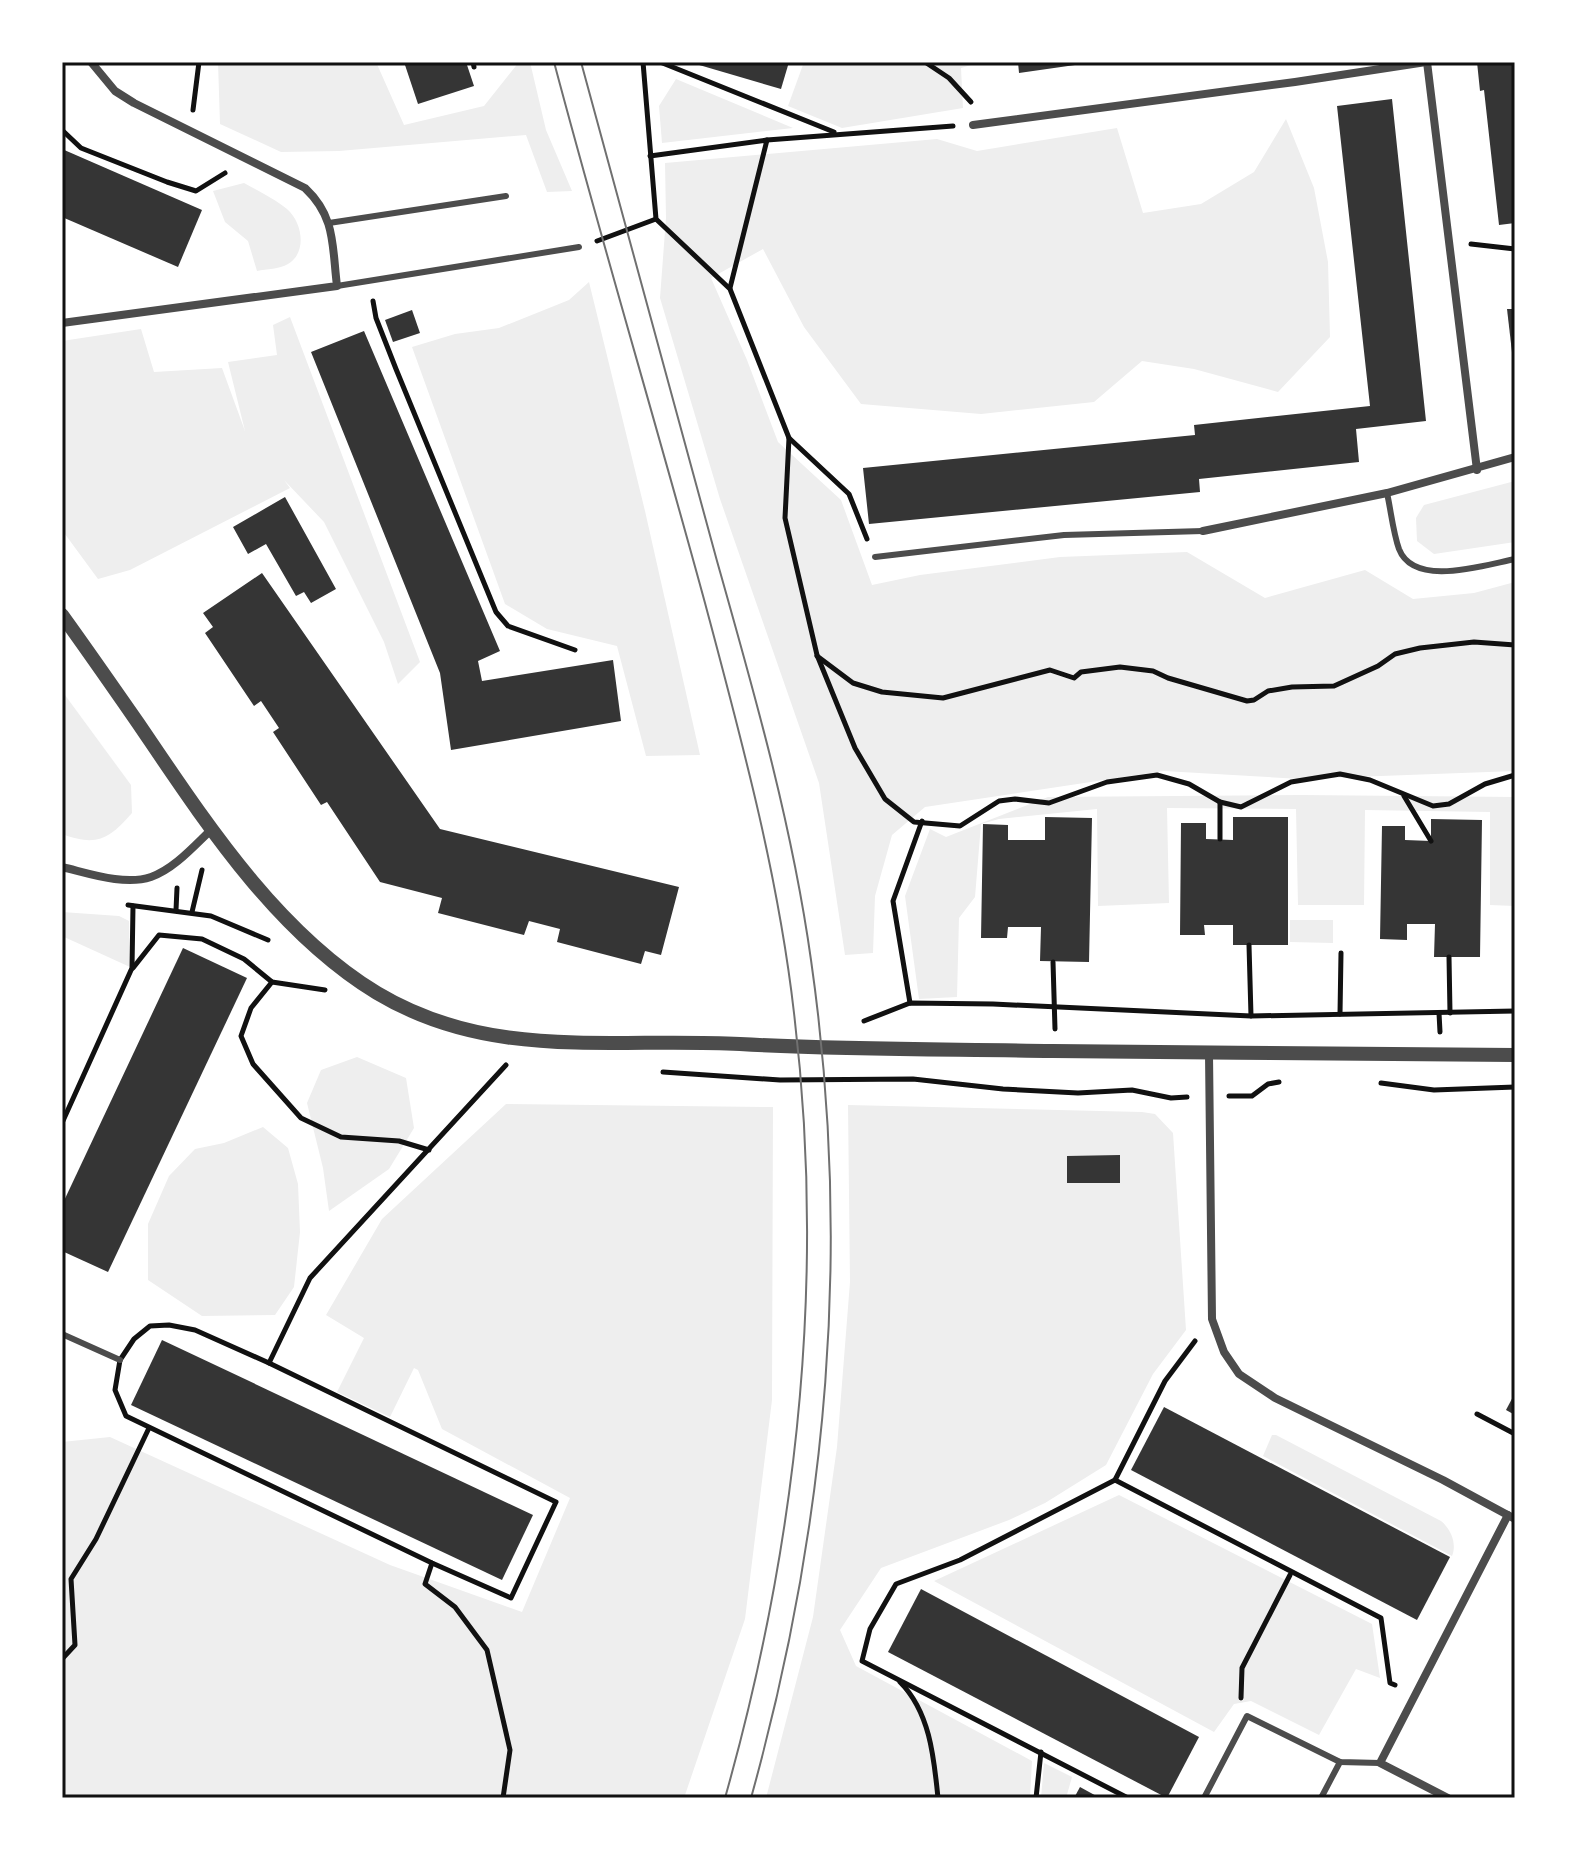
<svg xmlns="http://www.w3.org/2000/svg" width="1577" height="1860" viewBox="0 0 1577 1860" font-family="'DM Sans',sans-serif">
	<style>
		.green { fill: #eee }
		.building { fill: #353535 }
		.lines { fill: none; stroke-linecap: round; stroke-linejoin: round }
		.path { stroke: #111; stroke-width: 5 }
		.service { stroke: #4c4c4c; stroke-width: 6 }
		.minor { stroke: #4c4c4c; stroke-width: 8 }
		.tertiary { stroke: #4c4c4c; stroke-width: 14 }
		.tram { stroke: #707070; stroke-width: 2 }
		.neatline { fill: none; stroke: #111; stroke-width: 3 }
	</style>
	<rect width="100%" height="100%" fill="#fff"/>
	<g class="green">
		<path d="M218 62H376L404 125 484 106 519 62H530L546 130 572 191 547 192 526 135 339 151 281 152 220 124Z"/>
		<path d="M804 62H981L961 68 963 108 842 128 788 106Z"/>
		<path d="M676 79 793 128 662 143 659 106Z"/>
		<path d="M1286 119 1314 188 1328 262 1330 337 1278 392 1194 369 1142 361 1094 402 981 414 861 404 804 327 763 249 711 278 747 360 778 442 841 500 872 585 920 575 1060 557 1187 552 1265 598 1365 570 1413 599 1474 593 1515 582V771L1300 779 1164 771 925 807 892 835 875 896 873 953 845 955 819 783 720 499 660 298 666 218 665 163 937 139 977 151 1117 128 1143 213 1201 204 1254 172Z"/>
		<path d="M244 183C258 191 275 199 287 209 303 223 307 253 288 264 279 269 267 269 257 271L248 241 225 222 213 191Z"/>
		<path d="M589 282 645 511 700 755 646 756 617 646 547 629 505 604 412 347 455 334 499 328 569 300Z"/>
		<path d="M290 317 420 662 398 684 384 642 324 522 284 480 290 488 130 570 98 579 62 530V341L141 329 154 372 222 368 245 431 228 362 277 355 273 325Z"/>
		<path d="M1515 481V542L1434 554 1417 541 1416 518 1424 505Z"/>
		<path d="M62 691 131 785 132 813C109 839 97 847 62 834Z"/>
		<path d="M1301 795 1515 797V906L1490 905V812L1365 810 1364 905H1298L1296 809 1167 808 1169 903 1098 906 1097 809 999 819 981 824 975 897 959 918 957 997 919 999 905 896 930 829 946 837 1048 797Z"/>
		<path d="M62 912 119 916 129 921 130 967 62 936Z"/>
		<path d="M1290 920H1333V943L1290 942Z"/>
		<path d="M357 1057 406 1078 414 1128 389 1169 329 1211 323 1168 307 1103 321 1070Z"/>
		<path d="M506 1104 773 1107 772 1400 745 1619 684 1798H62V1442L110 1437 390 1565 522 1612 570 1498 442 1429 418 1370 414 1368 390 1417 337 1392 364 1338 326 1315 382 1219Z"/>
		<path d="M848 1105 1142 1112 1155 1114 1173 1133 1186 1330 1153 1374 1106 1465 1045 1503 1009 1520 881 1568 840 1630 856 1666 1032 1761 1030 1798H766L813 1617 837 1447 850 1282Z"/>
		<path d="M263 1127 288 1148 298 1184 300 1232 294 1287 275 1315 202 1316 148 1280V1224L169 1176 195 1149 224 1143Z"/>
		<path d="M1272 1435H1276L1441 1521C1451 1529 1457 1544 1452 1556L1263 1456Z"/>
		<path d="M1119 1495 1372 1624 1380 1678 1356 1669 1319 1735 1251 1701 1234 1704 1214 1732 934 1581Z"/>
		<path d="M1044 1763 1072 1777 1066 1798H1041Z"/>
	</g>
	<g class="building">
		<path d="M404 62H466L474 86 418 104Z"/>
		<path d="M689 62H789L781 89Z"/>
		<path d="M1018 62H1082V64L1019 73Z"/>
		<path d="M1477 62H1515V223L1499 225 1484 90 1480 91Z"/>
		<path d="M1392 99 1426 421 1356 429 1359 462 1199 479 1200 492 869 524 863 468 1195 435 1194 425 1370 406 1337 106Z"/>
		<path d="M62 149 202 210 178 267 62 217Z"/>
		<path d="M1507 309H1515V361H1513Z"/>
		<path d="M412 310 420 333 393 342 385 320Z"/>
		<path d="M364 331 500 651 478 661 482 681 613 660 621 721 451 750 440 673 311 352Z"/>
		<path d="M285 497 336 589 311 603 304 592 296 596 266 544 248 554 233 527Z"/>
		<path d="M262 573 440 829 679 887 661 955 645 951 641 964 557 942 560 929 529 921 524 935 438 913 442 898 380 882 327 802 321 805 273 732 279 728 261 701 254 706 205 633 213 627 203 613Z"/>
		<path d="M1045 817 1092 818 1089 962 1040 961 1041 927H1008L1007 938H981L983 824 1008 825V840H1045Z"/>
		<path d="M1233 817H1288V945H1233V925H1204L1205 935H1180L1181 823H1206V839L1233 840Z"/>
		<path d="M1431 819 1482 820 1480 957H1434L1435 924H1407V940L1380 939 1382 826H1405V840L1431 841Z"/>
		<path d="M183 948 247 978 108 1272 62 1251V1205Z"/>
		<path d="M1120 1155V1183H1067V1156Z"/>
		<path d="M162 1340 533 1515 502 1580 131 1405Z"/>
		<path d="M1515 1393V1415L1506 1410Z"/>
		<path d="M1164 1407 1450 1557 1417 1620 1131 1470Z"/>
		<path d="M921 1589 1199 1737 1167 1798 888 1652Z"/>
		<path d="M1080 1787 1100 1798H1074Z"/>
	</g>
	<g class="lines">
		<g class="path">
			<path d="M473 62 474 67"/>
			<path d="M643 62 656 219 730 289 789 438 785 518 817 655 855 748 885 799 914 822 960 826 999 801 1015 799 1049 803 1107 782 1157 775 1189 784 1220 802 1241 807 1291 782 1340 774 1370 780 1433 806 1449 804 1485 784 1515 775"/>
			<path d="M660 62 834 132"/>
			<path d="M925 62 949 78 971 102"/>
			<path d="M193 110 199 62"/>
			<path d="M62 130 81 148 167 182 196 191 225 173"/>
			<path d="M767 140 953 126"/>
			<path d="M650 156 767 140 730 288"/>
			<path d="M597 241 656 219"/>
			<path d="M1471 244 1515 249"/>
			<path d="M373 301 376 318 396 369 496 612 508 626 575 650"/>
			<path d="M789 438 849 494 867 539"/>
			<path d="M817 656 853 683 882 692 943 698 1050 670 1074 678 1081 672 1120 667 1153 671 1168 678 1247 701 1254 700 1268 691 1292 687 1334 686 1378 666 1395 654 1420 648 1474 642 1515 645"/>
			<path d="M1404 796 1431 841"/>
			<path d="M1220 839V802"/>
			<path d="M128 905 211 916 268 940"/>
			<path d="M176 910 177 888"/>
			<path d="M192 912 202 870"/>
			<path d="M1249 945 1251 1016"/>
			<path d="M1449 957 1450 1013"/>
			<path d="M1053 962 1055 1029"/>
			<path d="M133 968 159 935 202 939 244 959 272 982 325 990"/>
			<path d="M272 982 251 1008 241 1036 253 1064 301 1118 341 1137 399 1141 429 1150"/>
			<path d="M910 1003 893 901 922 821"/>
			<path d="M1439 1013 1440 1032"/>
			<path d="M1340 1014 1341 953"/>
			<path d="M864 1021 910 1003 993 1004 1251 1016 1515 1011"/>
			<path d="M663 1072 780 1080 913 1079 1003 1089 1078 1093 1132 1090 1171 1098 1187 1097"/>
			<path d="M1381 1083 1434 1090 1515 1087"/>
			<path d="M1229 1096H1252L1268 1084 1279 1082"/>
			<path d="M62 1123 132 968 133 906"/>
			<path d="M169 1325 195 1330 269 1363 556 1502 511 1598 432 1563 126 1416 115 1390 120 1360 134 1339 150 1326Z"/>
			<path d="M269 1363 310 1278 506 1065"/>
			<path d="M1477 1414 1515 1434"/>
			<path d="M1115 1480 1381 1618 1390 1683 1395 1685"/>
			<path d="M432 1563 425 1584 455 1607 487 1650 510 1750 503 1798"/>
			<path d="M62 1659 75 1645 71 1579 96 1539 149 1428"/>
			<path d="M900 1682C930 1712 934 1758 938 1798"/>
			<path d="M1241 1698 1242 1668 1290 1575"/>
			<path d="M1036 1798 1041 1752"/>
			<path d="M1128 1798 862 1661 870 1629 896 1584 960 1560 1115 1480 1165 1381 1195 1341"/>
		</g>
		<g class="service">
			<path d="M329 223 506 196"/>
			<path d="M337 286 579 247"/>
			<path d="M1387 493C1391 511 1393 532 1399 549 1414 588 1484 565 1515 559"/>
			<path d="M875 557 1064 535 1203 531"/>
			<path d="M62 1334 120 1360"/>
			<path d="M1204 1798 1247 1716 1340 1762 1380 1763"/>
			<path d="M1321 1798 1340 1762"/>
		</g>
		<g class="minor">
			<path d="M1427 62 1477 470"/>
			<path d="M973 125 1295 82 1426 62"/>
			<path d="M62 323 337 286C332 246 336 217 305 188L134 103 115 91 91 62"/>
			<path d="M1203 531 1387 493 1515 457"/>
			<path d="M62 867C88 873 124 886 151 877 174 869 194 846 211 830"/>
			<path d="M1209 1054 1212 1319 1224 1352 1239 1374 1275 1398 1443 1480 1515 1519"/>
			<path d="M1448 1798 1380 1763 1508 1515"/>
		</g>
		<path class="tertiary" d="M62 615C88 651 113 687 138 723 204 820 275 931 377 993 492 1062 614 1037 740 1044 844 1050 948 1049 1053 1051 1207 1052 1361 1055 1515 1055"/>
		<g class="tram">
			<path d="M554 62C602 243 656 423 705 603 741 738 778 873 794 1013 826 1277 797 1543 725 1798"/>
			<path d="M581 62C625 229 672 395 717 561 754 692 792 824 811 960 852 1246 828 1521 751 1798"/>
		</g>
	</g>
	<rect width="1577" height="1860" fill="none" stroke="#ffffff" stroke-width="128"/>
	<rect x="64" y="64" width="1449" height="1732" class="neatline"/>
</svg>
